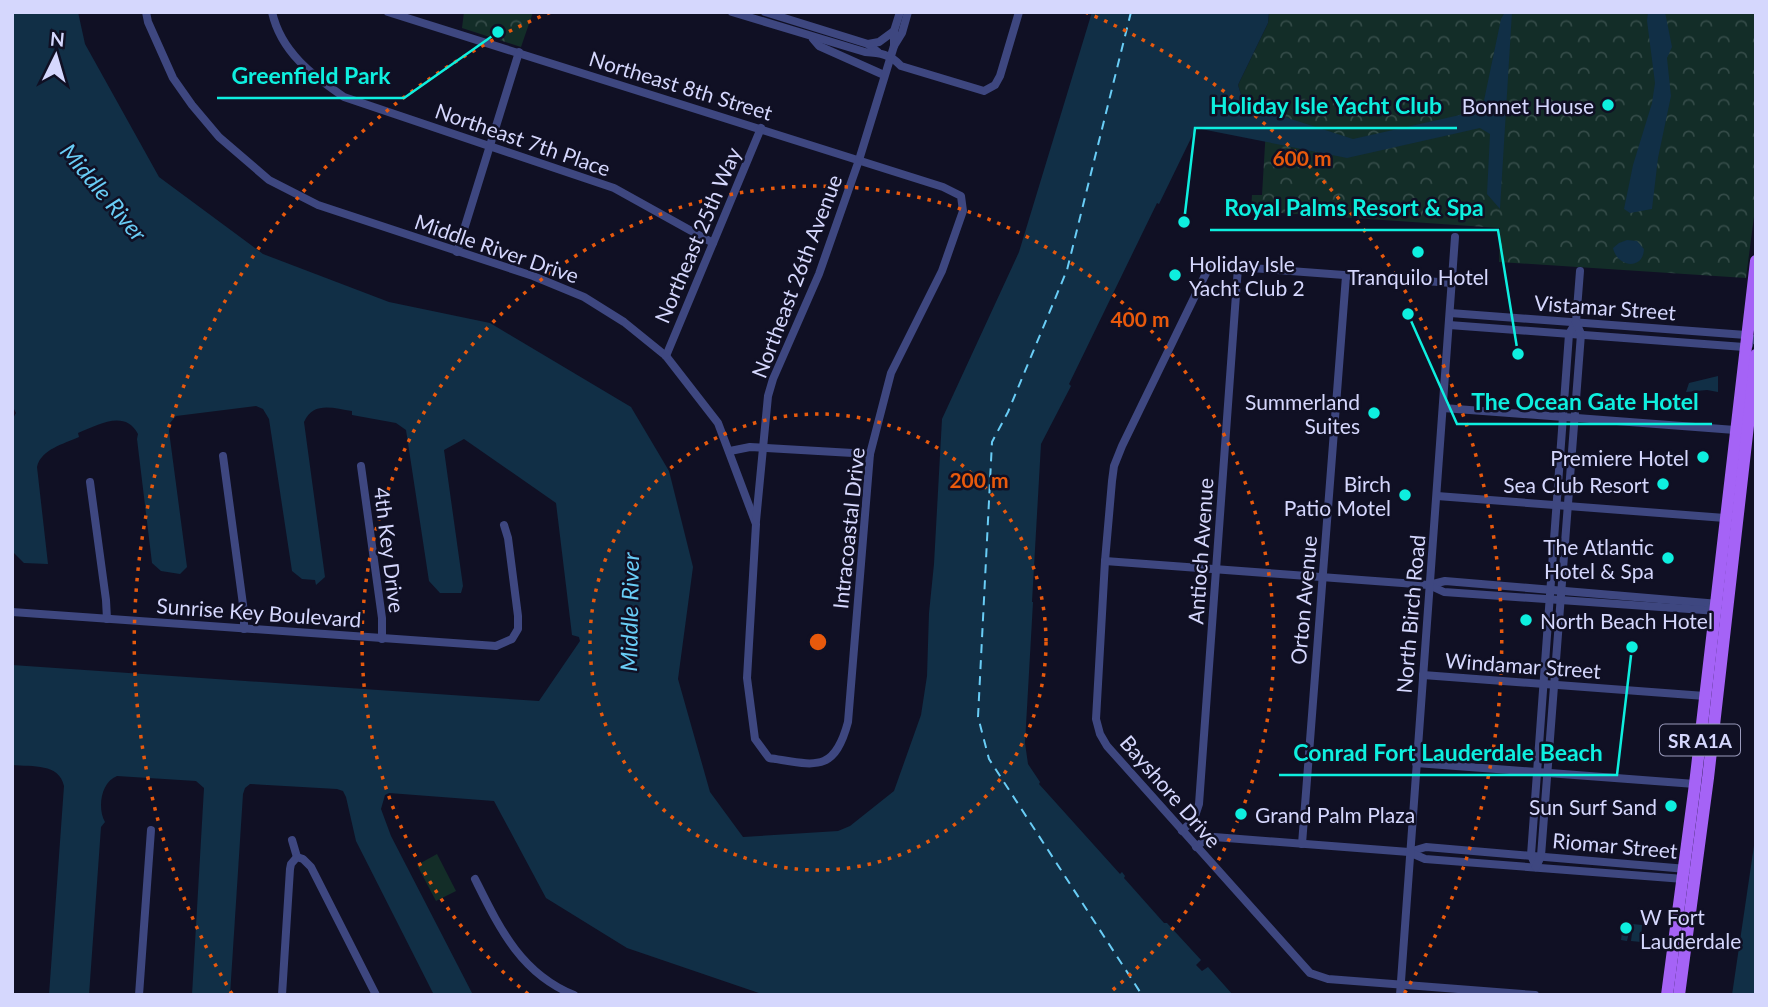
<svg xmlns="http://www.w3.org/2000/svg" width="1768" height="1007" viewBox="0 0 1768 1007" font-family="Lato,sans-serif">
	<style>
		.park { fill: url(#park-crowns) }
		.pitch { fill: #132d28 }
		.water { fill: #112f46 }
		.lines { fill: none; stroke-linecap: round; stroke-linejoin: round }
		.ferry { stroke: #69cdf6; stroke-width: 2; stroke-dasharray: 9 7; stroke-linecap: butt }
		.minor { stroke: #3e4780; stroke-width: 8 }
		.primary { stroke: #a563f6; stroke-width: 12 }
		.ring { fill: none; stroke: #e8590c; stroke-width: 3.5; stroke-dasharray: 3.5 7 }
		.poi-dot { fill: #0eefdf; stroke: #101024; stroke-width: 2.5 }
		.labels { text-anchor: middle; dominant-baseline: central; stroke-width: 5; stroke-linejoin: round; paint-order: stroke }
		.shield { fill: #101024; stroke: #9a9bbc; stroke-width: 2 }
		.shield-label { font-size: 19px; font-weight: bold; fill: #d5d7fd }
		.street-label { font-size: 21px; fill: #d5d7fd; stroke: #101024 }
		.poi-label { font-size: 21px; fill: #d5d7fd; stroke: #101024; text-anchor: end }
		.water-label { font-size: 23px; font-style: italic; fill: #69cdf6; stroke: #101024 }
		.centre { fill: #e8590c; stroke: #101024; stroke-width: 3.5 }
		.ring-label { font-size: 21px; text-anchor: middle; font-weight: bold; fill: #e8590c; stroke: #101024; stroke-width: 5; stroke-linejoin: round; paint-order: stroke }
		.leader { fill: none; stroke: #0eefdf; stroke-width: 2.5 }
		.callout-dot { fill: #0eefdf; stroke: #101024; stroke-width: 2.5 }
		.callout-label { font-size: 23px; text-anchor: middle; font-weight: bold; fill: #0eefdf; stroke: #101024; stroke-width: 5; stroke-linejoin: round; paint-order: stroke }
	</style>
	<defs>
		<pattern id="park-crowns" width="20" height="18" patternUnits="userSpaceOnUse" patternTransform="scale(1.75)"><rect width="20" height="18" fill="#132d28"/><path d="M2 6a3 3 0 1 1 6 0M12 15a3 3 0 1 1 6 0" fill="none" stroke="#344b48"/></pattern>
	</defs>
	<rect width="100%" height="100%" fill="#101024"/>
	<g class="park">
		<path d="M464 12H533L521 47 462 28Z"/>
		<path d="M1269 12H1756V201L1746 278 1499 262 1500 228 1251 211 1252 195H1262L1267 112 1244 104 1238 85 1268 23Z"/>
	</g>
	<path class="pitch" d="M437 854 456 891 436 901 417 865Z"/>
	<g class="water">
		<path d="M12 12H78L85 44 159 177 263 254 389 302 490 323 631 407 669 471 693 567 678 679 710 792 743 837 838 831 850 826 894 791 921 715 927 676 929 613 934 564 942 419 1019 252 1092 12H1269L1268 23 1238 85 1244 104 1353 139 1482 110 1501 19 1505 12H1512L1500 209 1487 194 1490 134 1480 128 1347 158 1196 128 1159 204 1157 203 1069 384 1071 386 1041 444 1032 602H1033L1025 743 1028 764 1040 782 1039 784 1120 874 1122 872 1125 876 1124 878 1164 923H1167L1201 960 1196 965 1202 971 1208 967 1233 995H765L627 948 546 898 494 801 389 793 385 795 381 809 391 836 473 995H434L356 841 346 797 343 791 337 789 250 784 245 788 243 794 230 995H192L204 788 196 781 117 776C101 782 97 808 105 822L101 827 89 995H49L64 786C59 763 33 767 12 765V665L539 701 580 641 579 637 572 635 556 503 464 439 444 450 463 586 461 593H440L429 581 406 430 396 423 352 415V411C333 408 313 401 304 422L325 577 316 585 315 580 302 579 292 571 269 419 263 409 256 406 176 416 170 423 169 431 187 567 180 574 161 571 152 563 137 439 138 434C125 409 98 425 78 433L79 437C64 444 41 449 37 467L48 564 24 563 14 553 12 533V420L16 413 12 405Z"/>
		<path d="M1648 12H1665L1672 47 1667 58 1671 96 1658 158 1652 209 1630 213 1624 209 1633 165 1652 103 1655 83 1647 21Z"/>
		<path d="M1627 240 1637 241 1644 249C1643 271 1617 267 1613 248L1619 243Z"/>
		<path d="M1718 376V392L1707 390 1686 392 1689 383Z"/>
		<path d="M1756 832V995H1732Z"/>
		<path d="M1623 923 1642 925 1641 942 1631 941 1632 933 1629 932 1627 941 1621 940Z"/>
	</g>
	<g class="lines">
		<path class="ferry" d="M1131 12 1067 270 1008 412 992 442 978 717 989 759 1142 995"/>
		<g class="minor">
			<path d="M146 12 148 22 173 78 192 105 219 137 269 180 318 205 533 276 584 297 624 322 666 356 718 423 756 524 747 678 755 739 769 758C815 765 834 774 848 722L870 454 891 373 942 271 963 211 961 196 943 187 388 12"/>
			<path d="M272 12C281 52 312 75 344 97L614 188 713 243"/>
			<path d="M732 12 865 52C880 53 890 54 901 66L984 91 995 85 1000 76 1019 12"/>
			<path d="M765 12 868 44 878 52"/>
			<path d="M813 39 819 46 884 75"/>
			<path d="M868 44 879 42 894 31"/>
			<path d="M894 46 902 33 908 12"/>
			<path d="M457 252 519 52"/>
			<path d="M1452 283 1210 265 1122 446 1114 466 1112 481 1105 561 1096 719 1100 734 1107 746 1310 973 1328 979 1535 995"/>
			<path d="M1450 313 1746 335 1756 341"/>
			<path d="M1449 325 1744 347 1749 345"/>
			<path d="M666 356 761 128"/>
			<path d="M1443 408 1735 430"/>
			<path d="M730 451 750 447 870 454"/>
			<path d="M223 456 244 612V629"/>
			<path d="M361 466 382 618V639"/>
			<path d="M90 482 106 600 107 619"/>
			<path d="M1437 496 1725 518"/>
			<path d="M756 521 768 396 773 379 819 274 859 160 894 46V31L900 12"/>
			<path d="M1105 561 1429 585 1445 581 1719 604"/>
			<path d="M1429 585 1444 592 1718 611"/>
			<path d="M12 612 496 646 512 639 518 629V616L508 538 504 525"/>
			<path d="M1423 675 1705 696"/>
			<path d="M1416 763 1695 784"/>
			<path d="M1182 831 1194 819 1199 804 1238 267"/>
			<path d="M292 840 297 857"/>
			<path d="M1302 844 1346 276"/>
			<path d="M1196 847 1207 838 1214 837 1409 852 1426 847 1687 869"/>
			<path d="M1409 852 1425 859 1684 879"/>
			<path d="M297 857 303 859 311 867 376 995"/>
			<path d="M1536 867 1531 855 1569 334 1576 322 1580 271"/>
			<path d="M1536 867 1541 856 1581 334 1576 322"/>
			<path d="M475 879C499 927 520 973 574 995"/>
			<path d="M139 995 151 830"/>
			<path d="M282 995 290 869 291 864 297 857"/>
			<path d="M1400 995 1455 237"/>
		</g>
		<g class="primary">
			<path d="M1667 995 1695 784 1756 261"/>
			<path d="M1679 995 1708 778 1756 355"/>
		</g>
	</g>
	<g class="ring">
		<circle cx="818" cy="642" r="228"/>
		<path d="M528 994A456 456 0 1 1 1108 994"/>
		<path d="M232 994A684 684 0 0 1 551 12M1085 12A684 684 0 0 1 1404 994"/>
	</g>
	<g class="poi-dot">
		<circle cx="1608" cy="105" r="7"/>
		<circle cx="1418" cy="252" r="7"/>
		<circle cx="1175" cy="275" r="7"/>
		<circle cx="1374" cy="413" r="7"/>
		<circle cx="1703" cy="457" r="7"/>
		<circle cx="1663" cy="484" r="7"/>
		<circle cx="1405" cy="495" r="7"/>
		<circle cx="1668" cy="558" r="7"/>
		<circle cx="1526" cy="620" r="7"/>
		<circle cx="1671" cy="806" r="7"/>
		<circle cx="1241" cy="814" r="7"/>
		<circle cx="1626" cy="928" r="7"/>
	</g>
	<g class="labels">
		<rect class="shield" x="1660" y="724.5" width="80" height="31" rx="5"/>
		<g class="shield-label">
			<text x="1700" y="740">SR A1A</text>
		</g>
		<g class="street-label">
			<text transform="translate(681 85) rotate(17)">Northeast 8th Street</text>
			<text transform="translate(523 139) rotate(19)">Northeast 7th Place</text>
			<text transform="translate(697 235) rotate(-67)">Northeast 25th Way</text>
			<text transform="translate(497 248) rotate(19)">Middle River Drive</text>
			<text transform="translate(796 276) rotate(-69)">Northeast 26th Avenue</text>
			<text transform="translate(1605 307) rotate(4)">Vistamar Street</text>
			<text transform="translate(848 528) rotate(-84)">Intracoastal Drive</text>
			<text transform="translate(390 550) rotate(83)">4th Key Drive</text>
			<text transform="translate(1200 551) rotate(-86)">Antioch Avenue</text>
			<text transform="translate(1303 600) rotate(-85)">Orton Avenue</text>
			<text transform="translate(259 612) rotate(4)">Sunrise Key Boulevard</text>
			<text transform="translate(1410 614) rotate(-85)">North Birch Road</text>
			<text transform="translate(1523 665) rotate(4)">Windamar Street</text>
			<text transform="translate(1171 791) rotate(49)">Bayshore Drive</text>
			<text transform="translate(1615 845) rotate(5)">Riomar Street</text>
		</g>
		<g class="poi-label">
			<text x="1594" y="105">Bonnet House</text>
			<text x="1189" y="263" text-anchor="start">Holiday Isle<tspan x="1189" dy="24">Yacht Club 2</tspan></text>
			<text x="1418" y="276" text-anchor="middle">Tranquilo Hotel</text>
			<text x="1360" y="401">Summerland<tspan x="1360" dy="24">Suites</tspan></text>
			<text x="1689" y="457">Premiere Hotel</text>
			<text x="1391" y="483">Birch<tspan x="1391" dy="24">Patio Motel</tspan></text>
			<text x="1649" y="484">Sea Club Resort</text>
			<text x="1654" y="546">The Atlantic<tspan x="1654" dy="24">Hotel &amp; Spa</tspan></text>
			<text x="1540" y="620" text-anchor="start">North Beach Hotel</text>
			<text x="1657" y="806">Sun Surf Sand</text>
			<text x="1255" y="814" text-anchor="start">Grand Palm Plaza</text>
			<text x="1640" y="916" text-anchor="start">W Fort<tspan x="1640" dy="24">Lauderdale</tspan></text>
		</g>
		<g class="water-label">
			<text transform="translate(104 192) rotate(50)">Middle River</text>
			<text transform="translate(629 612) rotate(-89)">Middle River</text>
		</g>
	</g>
	<circle cx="818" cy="642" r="10" class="centre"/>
	<g class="ring-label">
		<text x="1302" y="166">600 m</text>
		<text x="1140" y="327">400 m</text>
		<text x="979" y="488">200 m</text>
	</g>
	<path class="leader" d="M498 32L404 98H217M1184 222L1195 128H1457M1518 354L1498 230H1210M1408 314L1457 424H1712M1632 647L1617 775H1279"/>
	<g class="callout-dot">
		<circle cx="498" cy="32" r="7"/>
		<circle cx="1184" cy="222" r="7"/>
		<circle cx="1518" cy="354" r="7"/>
		<circle cx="1408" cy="314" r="7"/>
		<circle cx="1632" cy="647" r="7"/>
	</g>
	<g class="callout-label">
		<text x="311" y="84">Greenfield Park</text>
		<text x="1326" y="114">Holiday Isle Yacht Club</text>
		<text x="1354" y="216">Royal Palms Resort &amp; Spa</text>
		<text x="1585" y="410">The Ocean Gate Hotel</text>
		<text x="1448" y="761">Conrad Fort Lauderdale Beach</text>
	</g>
	<rect width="1768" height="1007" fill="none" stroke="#d5d7fd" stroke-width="28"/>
	<g transform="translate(56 56) rotate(5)" stroke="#101024" stroke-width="5" paint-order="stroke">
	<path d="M0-5L12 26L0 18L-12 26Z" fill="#d5d7fd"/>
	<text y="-10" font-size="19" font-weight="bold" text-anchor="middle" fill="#d5d7fd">N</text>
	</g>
</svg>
